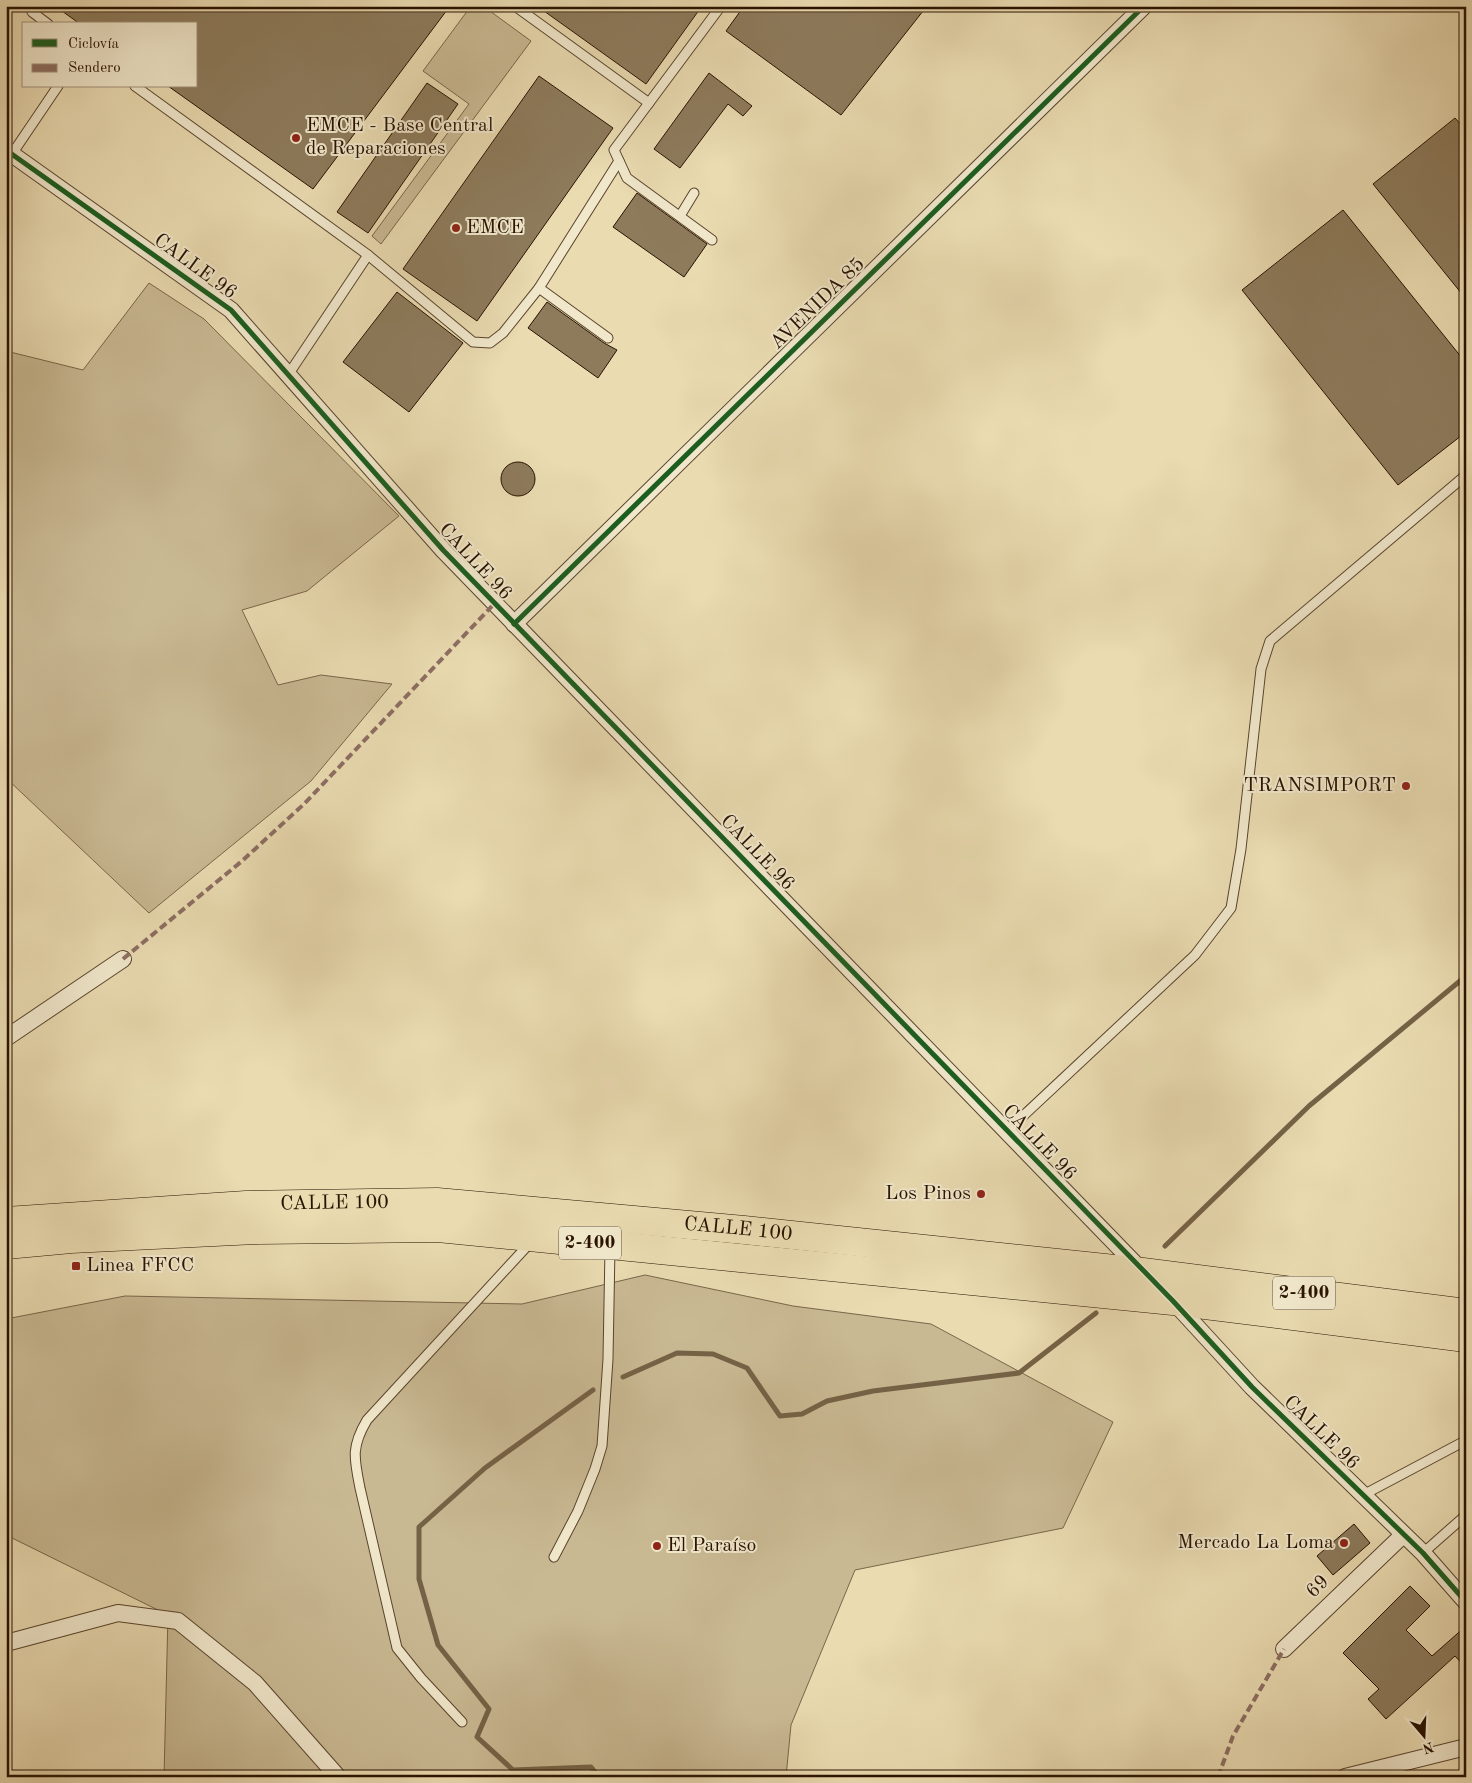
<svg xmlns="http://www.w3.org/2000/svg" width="1472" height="1783" viewBox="0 0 1472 1783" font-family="'Old Standard TT',serif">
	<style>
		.green { fill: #c9b993; stroke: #79664a }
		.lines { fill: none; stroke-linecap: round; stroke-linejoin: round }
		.stream { stroke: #756246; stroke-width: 5 }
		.building { fill: #8d7b5c; stroke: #291200 }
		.service-casing { stroke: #59442c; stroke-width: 11 }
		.minor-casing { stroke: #59442c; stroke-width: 18 }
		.trunk-casing { stroke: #291200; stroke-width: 29 }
		.service { stroke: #f1e8cc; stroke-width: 9 }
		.minor { stroke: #f1e8cc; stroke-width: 16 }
		.trunk { stroke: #eadbb1; stroke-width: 28 }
		.quiet { stroke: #8d6e63; stroke-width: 4; stroke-dasharray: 8 4; stroke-linecap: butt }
		.cycleway-casing { stroke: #f1e8cc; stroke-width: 8 }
		.cycleway { stroke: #1b5e20; stroke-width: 5 }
		.poi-dot { fill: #8f2418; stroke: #f1e8cc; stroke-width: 2 }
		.labels { text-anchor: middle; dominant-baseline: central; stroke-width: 4; stroke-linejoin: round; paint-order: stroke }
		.shield { fill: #f1e8cc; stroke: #65523d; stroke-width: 1 }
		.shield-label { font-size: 19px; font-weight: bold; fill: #291200 }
		.poi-label { font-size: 20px; fill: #291200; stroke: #f1e8cc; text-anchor: start }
		.street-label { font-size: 20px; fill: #291200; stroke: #f1e8cc }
	</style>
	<rect width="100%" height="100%" fill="#eadbb1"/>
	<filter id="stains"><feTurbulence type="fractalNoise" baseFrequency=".004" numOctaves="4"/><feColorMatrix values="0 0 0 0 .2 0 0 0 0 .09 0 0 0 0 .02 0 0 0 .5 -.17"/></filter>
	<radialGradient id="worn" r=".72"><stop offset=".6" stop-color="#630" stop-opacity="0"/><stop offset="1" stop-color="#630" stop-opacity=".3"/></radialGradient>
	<g class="green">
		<path d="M471 6H483L531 41 381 244 372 236 469 104 423 71Z"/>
		<path d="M149 283 204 319 399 516 307 591 242 610 278 685 321 675 392 684 311 781 149 913 6 778V351L83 370Z"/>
		<path d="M645 1275 793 1306 931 1324 1113 1422 1063 1528 855 1570 791 1725 786 1777H164L168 1615 6 1535V1319L125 1296 522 1304Z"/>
	</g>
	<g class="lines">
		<g class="stream">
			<path d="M1165 1246 1309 1106 1466 976"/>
			<path d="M623 1377 677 1353 713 1354 747 1368 780 1416 802 1414 827 1401 873 1391 1019 1373 1096 1313"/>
			<path d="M593 1390 485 1468 419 1527V1579L438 1645 489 1709 477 1737 513 1770 591 1767 599 1777"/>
		</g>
	</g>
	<g class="building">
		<path d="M55 6H450L313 189 168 86H196V24H80Z"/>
		<path d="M537 6H702L646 84Z"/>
		<path d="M744 6H927L841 115 726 31Z"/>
		<path d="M709 73 752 106 743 116 728 104 680 168 654 149Z"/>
		<path d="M539 76 613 128 477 321 403 269Z"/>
		<path d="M427 83 458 104 368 233 337 212Z"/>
		<path d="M1455 118 1466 130V299L1373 184Z"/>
		<path d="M637 193 707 244 684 277 613 227Z"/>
		<path d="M1343 210 1466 363V432L1398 485 1242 290Z"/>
		<path d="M397 292 463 343 409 412 343 362Z"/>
		<path d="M547 302 604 343 617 350 598 378 528 328Z"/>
		<circle cx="518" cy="479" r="17"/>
		<path d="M1354 1524 1370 1543 1333 1575 1317 1556Z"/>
		<path d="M1410 1586 1430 1606 1406 1630 1432 1656 1466 1626V1668L1455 1656 1386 1719 1368 1699 1379 1689 1343 1653Z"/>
	</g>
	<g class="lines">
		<g class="service-casing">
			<g id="service">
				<path d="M35 6 32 12 48 24"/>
				<path d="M515 6 649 103"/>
				<path d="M135 86 368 255 473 342 490 343 503 333 539 288 619 161"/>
				<path d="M12 154 58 86"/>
				<path d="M680 216 694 193"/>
				<path d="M712 240 627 178 614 150 721 6"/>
				<path d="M539 288 608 338"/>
				<path d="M288 375 368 255"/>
				<path d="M1007 1131 1195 955 1231 908 1241 849 1261 669 1270 641 1466 475"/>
				<path d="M1363 1495 1461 1443"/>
				<path d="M1423 1553 1466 1515"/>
				<path d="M554 1557 578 1511 595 1469 602 1446 608 1359 610 1248"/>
				<path d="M462 1722 421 1678 397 1648 360 1488C354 1458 351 1447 367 1420L530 1243"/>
			</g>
		</g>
		<g class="minor-casing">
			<g id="minor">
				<path d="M6 150 231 310 443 550 1143 1272"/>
				<path d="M514 624 1144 6"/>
				<path d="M6 1038 123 959"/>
				<path d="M1173 1301 1252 1387 1423 1553 1466 1602"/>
				<path d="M6 1643 118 1613 178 1621 255 1683 338 1777"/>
				<path d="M1284 1649 1403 1535"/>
				<path d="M1345 1777 1466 1747"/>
			</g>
		</g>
		<g class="trunk-casing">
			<g id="trunk">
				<path id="s1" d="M6 1221 246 1205 437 1202 744 1230 1143 1272 1466 1313"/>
				<path d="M6 1245 71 1239 258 1230 438 1228 1173 1301 1466 1338"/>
			</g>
		</g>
		<use href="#service" class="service"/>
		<use href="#minor" class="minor"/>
		<use href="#trunk" class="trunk"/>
		<g class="quiet">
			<path d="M123 959 242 861 304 804 494 604"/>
			<path d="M1218 1777 1233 1736 1284 1649"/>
		</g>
		<g class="cycleway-casing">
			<g id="cycleway">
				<path d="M6 150 231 310 443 550 1173 1301 1252 1387 1423 1553 1466 1602"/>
				<path d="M514 624 1144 6"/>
			</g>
		</g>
		<use href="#cycleway" class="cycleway"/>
	</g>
	<g class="poi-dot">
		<circle cx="296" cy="138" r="5"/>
		<circle cx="456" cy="228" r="5"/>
		<circle cx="1406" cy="786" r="5"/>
		<circle cx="981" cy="1194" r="5"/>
		<rect x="71" y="1261" width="10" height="10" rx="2.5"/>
		<circle cx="1344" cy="1543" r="5"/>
		<circle cx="657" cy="1546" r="5"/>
	</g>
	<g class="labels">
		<g class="shield">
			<rect x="559" y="1226.5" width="62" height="33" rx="4"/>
			<rect x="1273" y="1276.5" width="62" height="33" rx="4"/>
		</g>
		<g class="shield-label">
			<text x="590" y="1243">2-400</text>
			<text x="1304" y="1293">2-400</text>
		</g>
		<g class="poi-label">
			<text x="306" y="126">EMCE - Base Central<tspan x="306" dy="23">de Reparaciones</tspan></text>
			<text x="466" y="228">EMCE</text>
			<text x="1396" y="786" text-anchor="end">TRANSIMPORT</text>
			<text x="971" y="1194" text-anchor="end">Los Pinos</text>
			<text x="86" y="1266">Linea FFCC</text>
			<text x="1334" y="1543" text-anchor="end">Mercado La Loma</text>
			<text x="667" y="1546">El Paraíso</text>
		</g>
		<g class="street-label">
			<text transform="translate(195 267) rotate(36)">CALLE 96</text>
			<text transform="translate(818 304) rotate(-44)">AVENIDA 85</text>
			<text transform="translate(475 562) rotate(47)">CALLE 96</text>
			<text transform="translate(757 853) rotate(46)">CALLE 96</text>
			<text transform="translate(1039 1143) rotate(46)">CALLE 96</text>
			<text stroke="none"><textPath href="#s1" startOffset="329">CALLE 100</textPath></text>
			<text stroke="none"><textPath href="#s1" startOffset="734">CALLE 100</textPath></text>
			<text transform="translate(1321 1433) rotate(44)">CALLE 96</text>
			<text transform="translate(1318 1587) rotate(-44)">69</text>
		</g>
	</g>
	<rect width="1472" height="1783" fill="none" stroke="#eadbb1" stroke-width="25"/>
	<rect x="8" y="8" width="1457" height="1768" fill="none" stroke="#291200" stroke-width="2.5"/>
	<rect x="12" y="12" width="1447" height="1758" fill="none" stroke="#291200"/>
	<rect x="22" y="22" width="175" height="65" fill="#f1e8cc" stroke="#a1927a"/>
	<rect x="32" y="39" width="25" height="8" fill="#1b5e20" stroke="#a1927a"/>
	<text x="68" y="48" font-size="15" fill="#291200">Ciclovía</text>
	<rect x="32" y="64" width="25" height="8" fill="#8d6e63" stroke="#a1927a"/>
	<text x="68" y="72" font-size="15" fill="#291200">Sendero</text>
	<g transform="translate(1424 1736) rotate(161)" stroke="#f1e8cc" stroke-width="4" paint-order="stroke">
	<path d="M0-4L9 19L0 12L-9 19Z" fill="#291200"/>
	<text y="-8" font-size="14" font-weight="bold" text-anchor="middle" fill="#291200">N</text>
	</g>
	<rect width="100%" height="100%" filter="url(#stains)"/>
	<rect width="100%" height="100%" fill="url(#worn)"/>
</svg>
